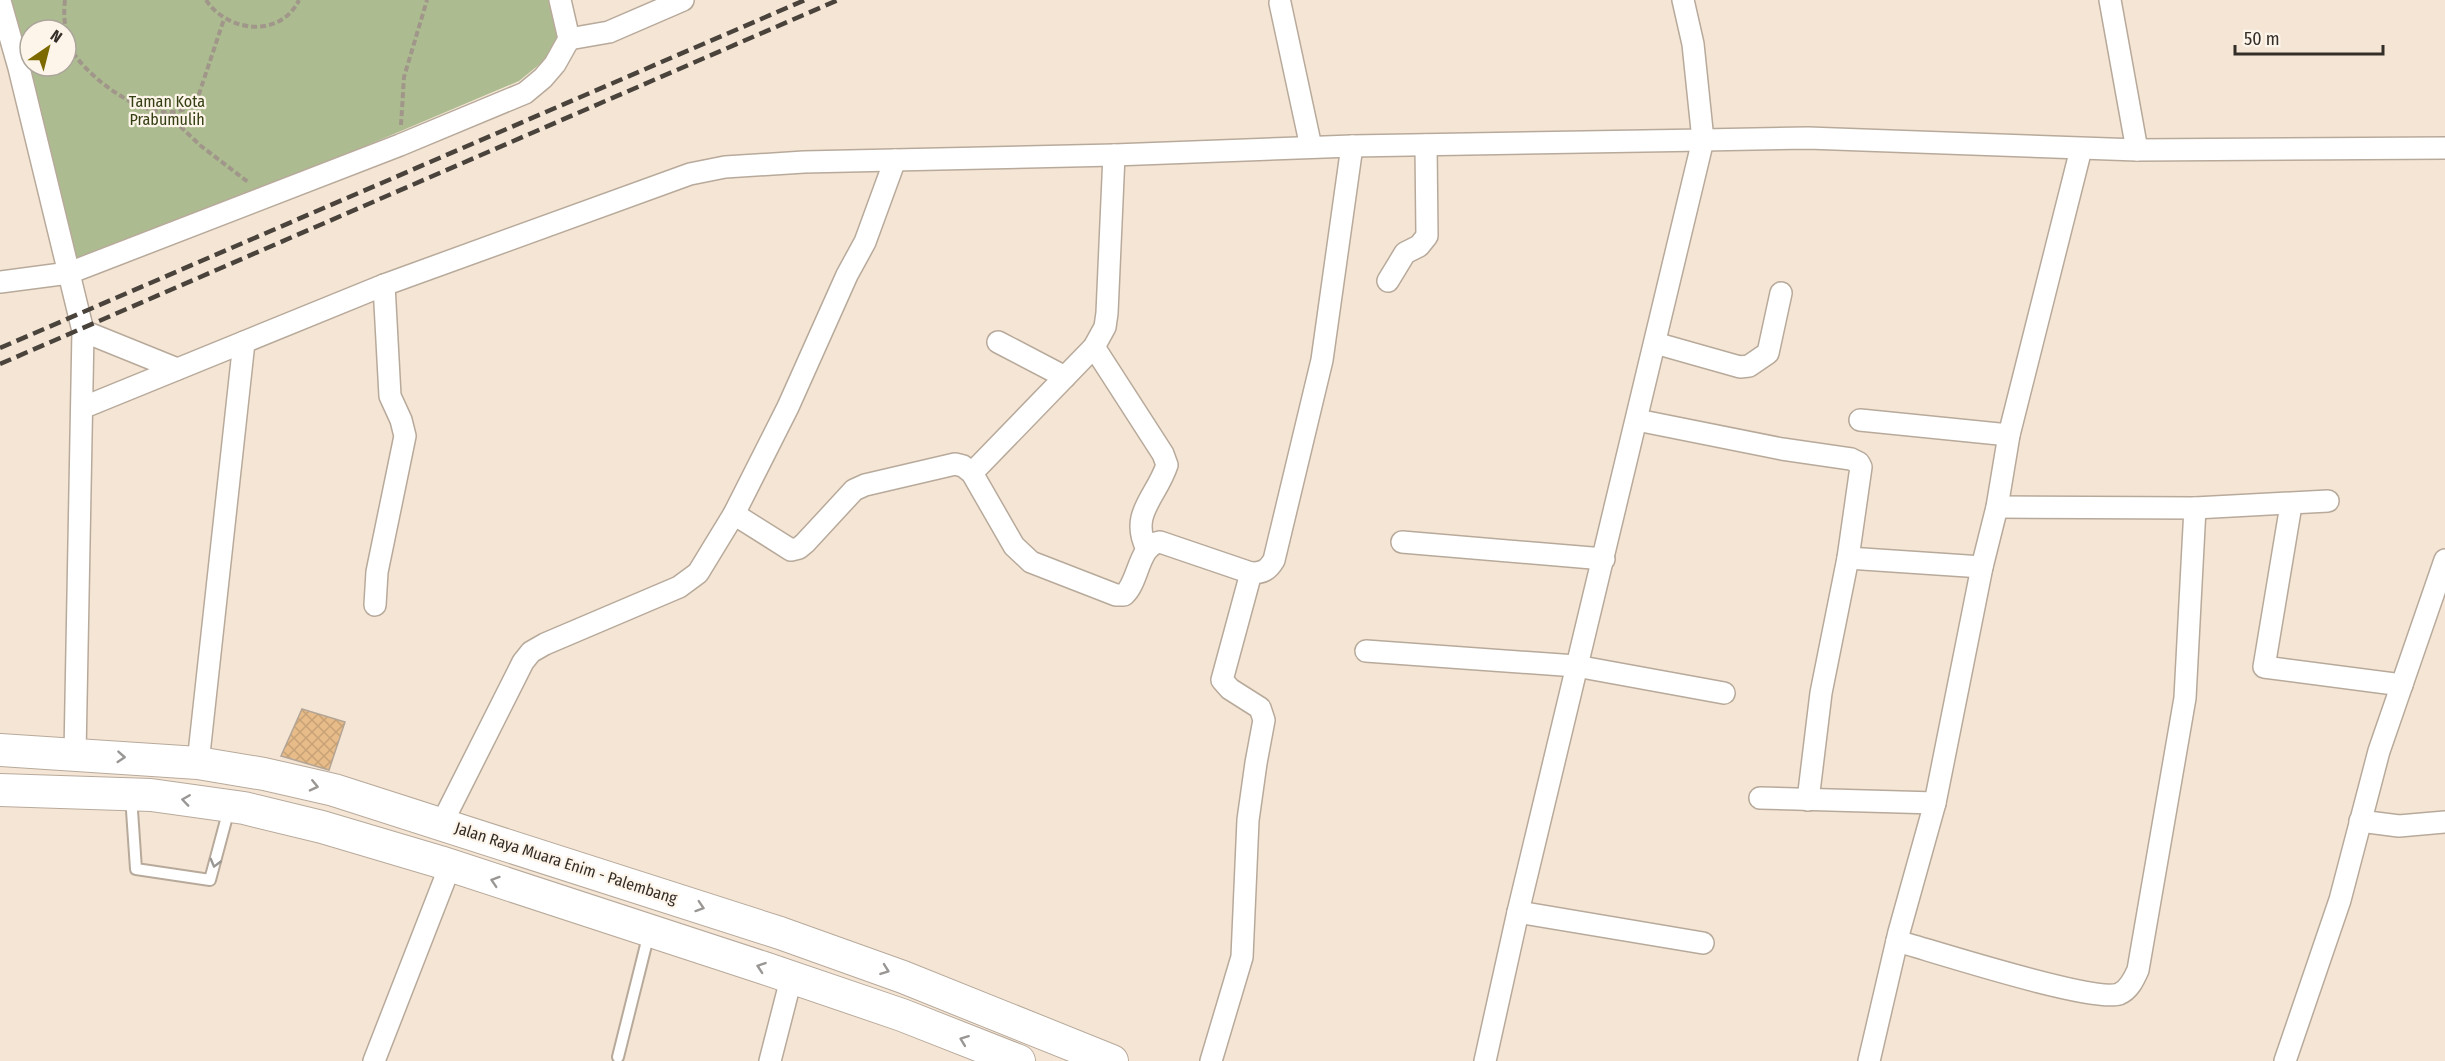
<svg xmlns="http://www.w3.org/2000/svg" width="2445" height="1061" viewBox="0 0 2445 1061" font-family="'Fira Sans Condensed',sans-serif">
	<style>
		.green { fill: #adbc90; fill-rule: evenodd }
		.building { fill: url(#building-cross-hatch); stroke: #b3a596; stroke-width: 1.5 }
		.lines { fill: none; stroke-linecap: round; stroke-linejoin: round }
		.service-casing { stroke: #b8aa9b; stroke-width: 14 }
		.minor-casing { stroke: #b8aa9b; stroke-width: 24 }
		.primary-casing { stroke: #b8aa9b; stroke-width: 34 }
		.path { stroke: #a0968a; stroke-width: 4; stroke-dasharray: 6 3; stroke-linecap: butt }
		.service { stroke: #fff; stroke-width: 10 }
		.minor { stroke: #fff; stroke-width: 21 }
		.primary { stroke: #fff; stroke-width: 32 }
		.rail { stroke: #49433c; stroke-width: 4.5; stroke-dasharray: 12 6; stroke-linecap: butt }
		.oneway { stroke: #999694 }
		.labels { text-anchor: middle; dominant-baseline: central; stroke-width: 4.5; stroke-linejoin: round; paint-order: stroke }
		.park-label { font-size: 16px; fill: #344014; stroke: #fdf4ea }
		.street-label { font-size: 16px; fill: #332e28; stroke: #fdf4ea }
	</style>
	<defs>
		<pattern id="building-cross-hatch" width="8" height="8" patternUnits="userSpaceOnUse" patternTransform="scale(1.5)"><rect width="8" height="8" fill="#e8bc89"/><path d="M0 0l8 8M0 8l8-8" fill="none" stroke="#c7a276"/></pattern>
	</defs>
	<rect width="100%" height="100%" fill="#f4e5d5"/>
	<path class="green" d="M2 0H558L564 26 546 59 519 81 73 270ZM30 30H66V66H30Z"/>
	<path class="building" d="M302 709 345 722 329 770 281 756Z"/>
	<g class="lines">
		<g class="service-casing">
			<g id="service">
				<path d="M131 796 136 869 210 880 229 809"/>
				<path d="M618 1057 649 933"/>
			</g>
		</g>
		<g class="minor-casing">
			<g id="minor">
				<path d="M2110 0 2137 150"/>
				<path d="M0 1 19 68 83 331 75 754"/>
				<path d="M1280 3 1311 147"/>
				<path d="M569 39 609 32 683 0"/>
				<path d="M1388 281 1405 253 1419 246 1427 236 1426 145"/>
				<path d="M0 282 69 273 400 145 525 93 543 78 555 64 569 39 560 0"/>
				<path d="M83 331 177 369"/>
				<path d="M998 342 1065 377"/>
				<path d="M1655 343 1740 367 1749 366 1768 353 1781 293"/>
				<path d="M1094 347 1163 454 1167 465C1156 498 1129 514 1147 549"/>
				<path d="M82 408 384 285 690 174 725 167 804 162 1114 155 1352 146 1703 140 1808 138 2137 150 2445 148"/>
				<path d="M1637 420 1782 449 1851 459 1859 463 1861 467 1848 558 1821 693 1808 800"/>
				<path d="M1860 420 2009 435"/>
				<path d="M972 473 1094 347 1105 327 1107 313 1114 155"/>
				<path d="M2291 505 2264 667 2402 685"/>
				<path d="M2195 508 2328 501"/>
				<path d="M734 514 791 550 799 548 805 543 854 490 865 485 955 464 963 466 972 473 1014 546 1031 562 1116 595H1124C1139 582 1138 545 1160 542L1251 573C1263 573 1268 570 1274 560L1322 360 1352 146"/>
				<path d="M1402 542 1604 559"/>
				<path d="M1848 558 1982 567"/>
				<path d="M375 605 377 572 405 436 401 420 390 396 384 285"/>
				<path d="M1366 651 1576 666 1724 693"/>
				<path d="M198 763 244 342"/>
				<path d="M1760 798 1935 803"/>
				<path d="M2360 821 2399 826 2445 822"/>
				<path d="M442 823 523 662 531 652 545 644 679 587 698 573 734 514 788 407 847 275 865 242 895 160"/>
				<path d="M1518 912 1703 943"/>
				<path d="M1897 941C1933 951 2093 1003 2119 994 2129 990 2134 979 2138 970L2185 698 2195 508 1997 507"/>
				<path d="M374 1061 450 866"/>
				<path d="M770 1061 791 979"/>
				<path d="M1211 1061 1242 957 1248 820 1256 763 1264 720 1260 708 1230 689 1222 680 1251 573"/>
				<path d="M1485 1061 1518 912 1703 140 1693 44 1683 0"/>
				<path d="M1869 1061 1899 932 1935 803 1982 567 1997 507 2009 435 2081 149"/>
				<path d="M2285 1061 2340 900 2379 751 2445 560"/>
			</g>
		</g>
		<g class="primary-casing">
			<g id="primary">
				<path d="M0 750 198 763 264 774 334 790 780 933 903 977 1112 1061"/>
				<path d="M0 790 151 795 244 808 322 827 440 862 764 968 902 1015 1019 1061"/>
			</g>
		</g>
		<g class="path">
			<path d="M65 0C63 15 65 40 74 54 95 84 164 136 197 100L224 19"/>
			<path d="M206 0C227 32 280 39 299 0"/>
			<path d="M167 114 201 146 248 182"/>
			<path d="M401 125 404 77 427 0"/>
		</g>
		<use href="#service" class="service"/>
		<use href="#minor" class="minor"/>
		<use href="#primary" class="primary"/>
		<g class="rail">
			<path d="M0 348 805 0"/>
			<path d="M0 364 838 0"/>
		</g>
	</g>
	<defs><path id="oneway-chevron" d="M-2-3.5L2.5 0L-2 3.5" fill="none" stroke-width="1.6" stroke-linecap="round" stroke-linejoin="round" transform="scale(1.5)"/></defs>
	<g class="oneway">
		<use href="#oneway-chevron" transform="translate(121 757) rotate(4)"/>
		<use href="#oneway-chevron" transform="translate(314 786) rotate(13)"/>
		<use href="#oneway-chevron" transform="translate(186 800) rotate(-172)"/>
		<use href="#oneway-chevron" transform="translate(215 863) rotate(105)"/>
		<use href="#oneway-chevron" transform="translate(495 881) rotate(-162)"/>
		<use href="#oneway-chevron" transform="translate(700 907) rotate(18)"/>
		<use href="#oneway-chevron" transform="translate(761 967) rotate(-161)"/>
		<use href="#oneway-chevron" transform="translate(885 970) rotate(20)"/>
		<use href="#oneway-chevron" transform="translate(964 1040) rotate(-159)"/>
	</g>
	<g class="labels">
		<g class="park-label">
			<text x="167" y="101">Taman Kota<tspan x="167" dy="18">Prabumulih</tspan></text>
		</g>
		<g class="street-label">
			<text transform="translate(566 863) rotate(18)">Jalan Raya Muara Enim - Palembang</text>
		</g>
	</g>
	<g transform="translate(48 48) rotate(35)"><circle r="28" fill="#fdf4ea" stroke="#aca59c" stroke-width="1.5"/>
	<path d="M0-4.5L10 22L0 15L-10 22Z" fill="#7c6a01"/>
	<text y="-9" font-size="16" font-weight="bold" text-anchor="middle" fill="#332e28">N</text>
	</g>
	<path d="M2235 45v9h148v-9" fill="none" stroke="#332e28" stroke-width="3"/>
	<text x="2244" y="45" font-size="18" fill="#332e28" stroke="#fdf4ea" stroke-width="4.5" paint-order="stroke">50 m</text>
</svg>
